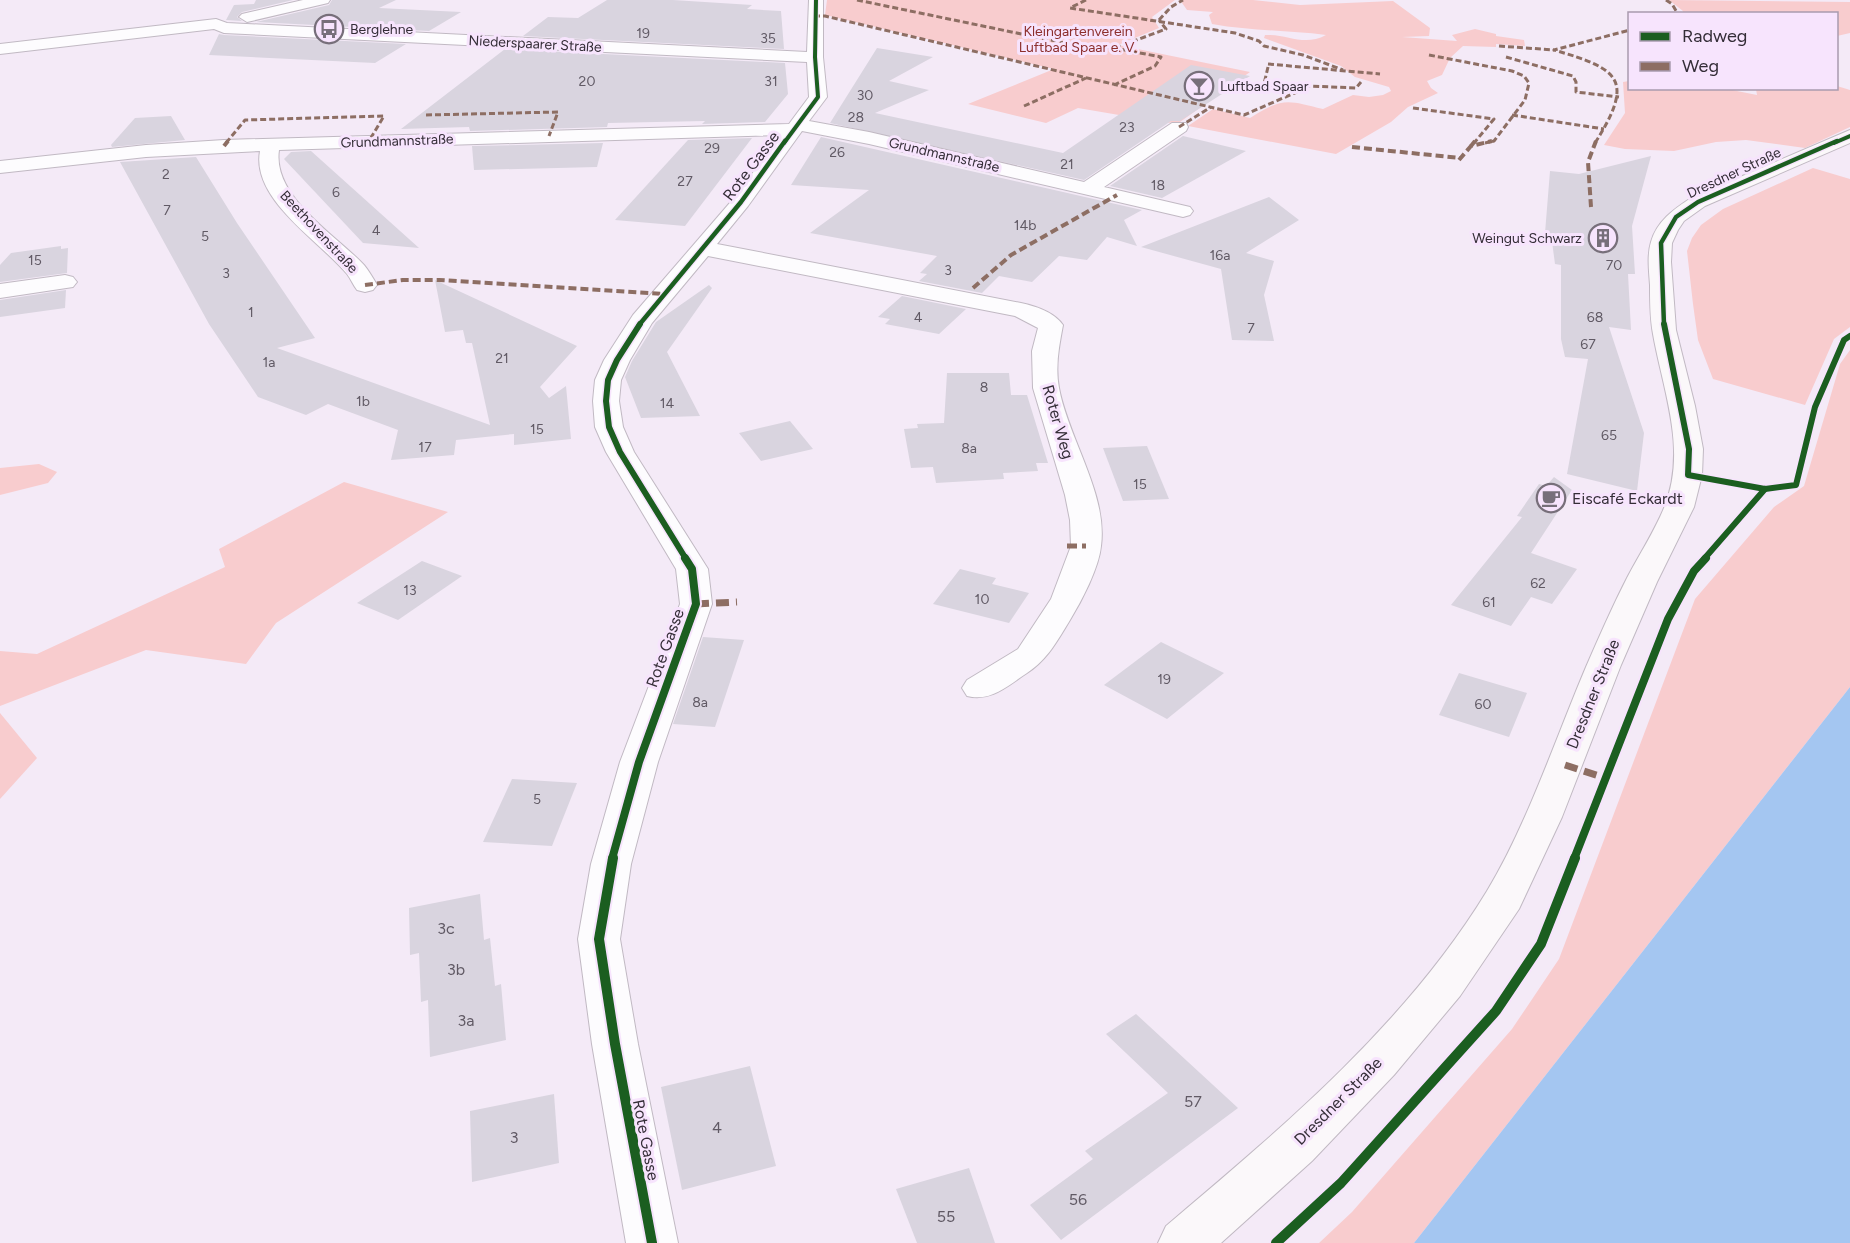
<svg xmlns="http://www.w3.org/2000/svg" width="1850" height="1243" viewBox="0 0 1850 1243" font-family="Figtree,sans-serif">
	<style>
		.green { fill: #f8ccce }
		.water { fill: #a4c6f1 }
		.building { fill: #d9d4df }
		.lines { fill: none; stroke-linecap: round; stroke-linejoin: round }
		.minor-casing { stroke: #c1b9c3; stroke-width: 2 }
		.secondary-casing { stroke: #c1b9c3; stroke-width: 2 }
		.minor { fill: #fdfcfe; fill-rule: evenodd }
		.secondary { fill: #fbf8fa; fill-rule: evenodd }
		.quiet-far3 { stroke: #8d6e63; stroke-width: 3; stroke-dasharray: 6 3; stroke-linecap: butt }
		.quiet-far2 { stroke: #8d6e63; stroke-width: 4; stroke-dasharray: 8 4; stroke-linecap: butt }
		.quiet-far1 { stroke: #8d6e63; stroke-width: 5; stroke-dasharray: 10 5; stroke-linecap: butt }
		.quiet { stroke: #8d6e63; stroke-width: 7; stroke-dasharray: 13 7; stroke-linecap: butt }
		.cycleway-far4-casing { stroke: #f7e4fd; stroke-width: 6 }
		.cycleway-far3-casing { stroke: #f7e4fd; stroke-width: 7 }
		.cycleway-far2-casing { stroke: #f7e4fd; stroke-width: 9 }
		.cycleway-far1-casing { stroke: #f7e4fd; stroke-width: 12 }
		.cycleway-casing { stroke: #f7e4fd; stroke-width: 14 }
		.cycleway-far4 { stroke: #1b5e20; stroke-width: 4 }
		.cycleway-far3 { stroke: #1b5e20; stroke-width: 4.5 }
		.cycleway-far2 { stroke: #1b5e20; stroke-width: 6 }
		.cycleway-far1 { stroke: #1b5e20; stroke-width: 8 }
		.cycleway { stroke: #1b5e20; stroke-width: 10 }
		.labels { text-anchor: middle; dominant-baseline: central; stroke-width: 6; stroke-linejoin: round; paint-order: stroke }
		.far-poi-label { font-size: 14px; fill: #342d37; stroke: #f7e4fd; text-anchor: start }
		.far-park-label { font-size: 14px; fill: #8c2e2c; stroke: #f7e4fd }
		.number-label { font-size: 14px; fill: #615a65 }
		.far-street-label { font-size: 14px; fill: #342d37; stroke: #f7e4fd }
		.street-label { font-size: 16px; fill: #342d37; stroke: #f7e4fd }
		.poi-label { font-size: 16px; fill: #342d37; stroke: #f7e4fd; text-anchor: start }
		.near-number-label { font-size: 16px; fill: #615a65 }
	</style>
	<rect width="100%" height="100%" fill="#f4eaf7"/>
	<g class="green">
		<path d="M827 0H1175L1152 17 1159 28 1118 45 1250 72 1180 122 1166 123 1078 108 1046 123 968 104 1054 69 825 15Z"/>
		<path d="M1180 0H1253L1300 5 1393 1 1430 28 1429 36 1402 37 1457 41 1452 35 1475 29 1496 34V36L1524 40 1525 46 1496 44V47L1463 46 1450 58 1442 75 1427 81 1431 88 1438 93 1408 107 1391 122 1336 154 1188 126 1213 109 1250 118C1283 97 1287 100 1323 109L1353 95 1369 97 1383 95 1391 91 1389 87 1355 77 1341 66 1264 38 1265 35C1288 34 1304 47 1326 35 1288 30 1250 31 1212 24L1209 15 1213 12 1187 10Z"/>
		<path d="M1669 0 1850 2V33L1837 36 1836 14 1683 13V11Z"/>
		<path d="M1629 81 1630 88H1722L1757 95 1756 89 1836 88 1837 86 1850 90V127L1805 148 1746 140 1716 142 1674 151 1625 149 1604 145 1625 113 1623 82Z"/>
		<path d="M1813 168 1850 179V327L1834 339 1805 405 1713 379 1698 340 1693 304 1687 251 1692 238 1701 225 1723 209Z"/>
		<path d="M1850 350V687L1414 1243H1319L1352 1212 1512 1029 1559 959 1695 599 1774 507 1804 486 1840 364Z"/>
		<path d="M39 464 57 472 48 483 0 495V468Z"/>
		<path d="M344 482 448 512 276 623 246 664 146 650 0 706V651L37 654 225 567 219 549Z"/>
		<path d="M0 713 37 758 0 799Z"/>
	</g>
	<path class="water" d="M1850 687V1243H1414Z"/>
	<g class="building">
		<path d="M256 0H293L242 12 237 17 242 21 226 20 234 5 254 4Z"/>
		<path d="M332 0H396L379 8 461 12 429 31 256 22 329 5Z"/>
		<path d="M607 0H673L752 5 747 9 781 11 784 49 523 36 548 17 578 18Z"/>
		<path d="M219 34 224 35 406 44 375 63 209 55Z"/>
		<path d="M877 48 933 57 889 81 929 90 875 113 1063 153 1191 65 1250 76 1180 121H1171L1084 180 830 123Z"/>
		<path d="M505 49 785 63 788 94 765 122 702 124 705 121 608 123 607 127 470 131 469 127 401 129Z"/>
		<path d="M171 116 185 140 112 147 111 145 135 118Z"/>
		<path d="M1183 136 1246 151 1162 198 1110 186Z"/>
		<path d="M821 137 1142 210 1124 220 1137 246 1107 237 1087 260 1059 256 1032 282 999 276 982 293 919 281 927 274 920 273 937 256 810 233 869 190 791 185Z"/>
		<path d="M752 138 685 226 615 220 688 140Z"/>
		<path d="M603 143 597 167 474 170 472 146Z"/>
		<path d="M311 151 419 248 363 243 284 159 291 152Z"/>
		<path d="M1651 156 1632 226 1635 274H1628L1631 330 1609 327 1644 433 1637 491 1567 474 1588 359 1565 357 1561 339V265L1555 264 1551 234 1545 233 1550 171 1579 174Z"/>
		<path d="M196 157 237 223 315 338 277 348 490 425 472 343H466L463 330 445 332 435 280 577 346 540 387 549 398 566 386 571 439 514 445V434L456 440 454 455 391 460 398 430 328 404 306 415 258 397 209 324 120 162Z"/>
		<path d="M1269 197 1299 220 1246 253 1274 261 1264 295 1274 341 1232 340 1221 269 1141 247Z"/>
		<path d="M61 246V249L68 248 67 273 0 282V265L11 253Z"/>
		<path d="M709 285 712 288 667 352 700 416 641 418 625 377 632 361 656 322Z"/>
		<path d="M66 290 65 308 0 317V300Z"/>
		<path d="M902 296 966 309 939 334 885 324 890 319 878 317Z"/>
		<path d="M947 373H1009L1011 395H1027L1048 463H1036L1038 471 1003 473 1004 479 936 483 933 467 911 468 904 429 918 428 917 424 944 423Z"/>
		<path d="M790 421 813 449 761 461 739 433Z"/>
		<path d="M1147 446 1169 499 1123 501 1103 448Z"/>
		<path d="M1554 477 1572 490 1531 553 1577 569 1552 604 1531 597 1511 626 1451 605 1522 517 1517 516 1539 484 1546 486Z"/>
		<path d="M422 561 462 576 398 620 357 603Z"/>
		<path d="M960 569 996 578 992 584 1029 593 1009 623 933 604Z"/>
		<path d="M703 637 744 640 715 727 673 724Z"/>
		<path d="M1161 642 1224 673 1167 719 1104 685Z"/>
		<path d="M1459 673 1527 693 1509 737 1439 715Z"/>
		<path d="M512 779 577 783 552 846 483 842Z"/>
		<path d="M480 894 484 940 490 938 495 986 501 984 506 1040 430 1057 428 1000 421 1002 419 953 410 955 409 908Z"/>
		<path d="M1136 1014 1238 1108 1061 1240 1030 1205 1093 1159 1085 1151 1168 1093 1106 1034Z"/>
		<path d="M750 1066 776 1166 682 1190 661 1087Z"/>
		<path d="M554 1094 559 1163 472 1182 470 1111Z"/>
		<path d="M969 1168 995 1243H917L896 1189Z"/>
	</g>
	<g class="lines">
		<g class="minor-casing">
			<g id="minor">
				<path d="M303 0H330L328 3 247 22 239 17 242 14Z"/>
				<path d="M809 0H823V57L827 97 809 121 869 132 1084 182 1172 123H1186L1188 127 1186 131 1104 187 1190 207 1193 211 1190 215 1183 217 869 144 802 131 748 206 717 244 1021 303C1035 306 1054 312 1063 325 1059 346 1055 367 1059 388 1068 438 1108 494 1101 546 1099 568 1081 602 1070 620 1057 641 1048 659 1027 673 1007 686 991 702 967 696L962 688 967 680 1018 649 1051 599 1071 546 1070 520 1065 495 1033 388 1032 351 1038 328 1015 316 708 256 652 323 630 360 621 380 619 401 623 427 634 452 708 569 712 604 658 762 631 864 620 939 638 1044 678 1243H626L592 1044 578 939 591 864 620 762 680 604 676 569 606 452 595 427 593 401 595 380 604 360 633 315 734 198 781 135 279 150C272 197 336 235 364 265 369 271 373 278 377 285L373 290 365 292 357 290C353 285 351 279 347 274 320 241 251 200 260 151L146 157 0 173V161L146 145 224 140 789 124 809 97 807 62 224 33 214 29 0 54V44L216 19 227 23 807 52Z"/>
				<path d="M65 275 73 277 77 282 73 287 0 298V284Z"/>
			</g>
		</g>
		<g class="secondary-casing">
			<path id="secondary" d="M1850 130V143L1705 206 1684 221 1678 230 1672 243 1671 262 1676 330 1695 406 1703 449 1702 475 1694 507 1657 582 1621 665 1562 817 1519 909 1460 996 1394 1075 1312 1161 1221 1243H1158L1166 1226C1283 1127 1406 1024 1487 891 1527 825 1555 740 1586 667 1599 637 1612 607 1627 578 1639 555 1654 532 1664 508 1688 450 1663 391 1653 334 1650 318 1650 301 1650 285 1649 271 1647 255 1651 242 1657 221 1674 209 1691 198Z"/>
		</g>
		<use href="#minor" class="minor"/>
		<use href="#secondary" class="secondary"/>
		<g class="quiet-far3">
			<path d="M857 0 1070 44 1114 48 1161 57 1155 66 1114 85"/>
			<path d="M1086 0 1070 8 1235 33 1259 41 1264 46 1303 55 1343 70"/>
			<path d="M1666 0 1672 4 1678 14"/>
			<path d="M814 16H825L1244 115 1297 92"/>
			<path d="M1159 20 1171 7 1183 0"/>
			<path d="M1499 46 1554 50"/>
			<path d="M1115 48 1166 29 1159 20"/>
			<path d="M1429 55 1512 71 1524 76 1529 83 1525 100 1494 141 1485 143"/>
			<path d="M1506 57 1573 76 1576 82V92L1619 97"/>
			<path d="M1268 64 1380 74"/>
			<path d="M1268 67 1263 88 1285 85 1356 88 1361 82"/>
			<path d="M1024 106 1086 78"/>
			<path d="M1413 108 1494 119 1474 143"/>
			<path d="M426 115 558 112 549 136"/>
			<path d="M1512 115 1604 129"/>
			<path d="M1179 127 1211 107"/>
			<path d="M226 143 245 120 384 116 369 141"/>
			<path d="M1595 143C1635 80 1620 69 1554 50L1630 30"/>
		</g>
		<g class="quiet-far2">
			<path d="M224 146 228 141"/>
			<path d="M1471 146 1475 141"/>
			<path d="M1352 147 1460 158"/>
			<path d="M1459 160 1471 146 1492 141"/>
			<path d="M1591 207 1588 162 1596 141"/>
			<path d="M365 285 403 280H439L664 294"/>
			<path d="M973 288 1011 255 1117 195"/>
		</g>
		<path class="quiet-far1" d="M1067 546H1086"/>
		<g class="quiet">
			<path d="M696 604 737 602"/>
			<path d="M1565 765 1605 778"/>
		</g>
		<g class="cycleway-far4-casing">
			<g id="cycleway-far4">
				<path d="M784 143 818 97 815 57 816 0"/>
				<path d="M1834 143 1850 136"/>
			</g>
		</g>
		<g class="cycleway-far3-casing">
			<g id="cycleway-far3">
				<path d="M639 325 741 202 785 141"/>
				<path d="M1664 325 1661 243 1676 217 1698 202 1837 141"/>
			</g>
		</g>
		<g class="cycleway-far2-casing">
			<g id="cycleway-far2">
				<path d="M640 324 617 360 608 380 606 401 609 427 620 452 686 559"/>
				<path d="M1664 324 1689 449 1688 475 1765 489 1796 485 1815 407 1844 340 1850 336"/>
				<path d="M1704 559 1765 489"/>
			</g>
		</g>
		<g class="cycleway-far1-casing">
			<g id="cycleway-far1">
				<path d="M612 859 639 762 696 604 692 569 685 558"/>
				<path d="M1574 859 1668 619 1694 571 1706 558"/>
			</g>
		</g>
		<g class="cycleway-casing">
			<g id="cycleway">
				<path d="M613 858 599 939 615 1044 652 1243"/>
				<path d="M1276 1243 1341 1183 1496 1011 1541 944 1575 858"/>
			</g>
		</g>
		<use href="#cycleway-far4" class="cycleway-far4"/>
		<use href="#cycleway-far3" class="cycleway-far3"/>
		<use href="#cycleway-far2" class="cycleway-far2"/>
		<use href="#cycleway-far1" class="cycleway-far1"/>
		<use href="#cycleway" class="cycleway"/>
	</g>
	<defs>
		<g id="bus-ring" transform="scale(1.5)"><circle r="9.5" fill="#f7e4fd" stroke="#776f7a" stroke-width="1.5"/><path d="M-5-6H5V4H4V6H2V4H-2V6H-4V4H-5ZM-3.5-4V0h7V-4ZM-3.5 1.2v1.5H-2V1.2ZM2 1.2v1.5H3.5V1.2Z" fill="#776f7a"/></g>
		<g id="bar-ring" transform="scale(1.5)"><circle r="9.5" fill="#f7e4fd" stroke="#776f7a" stroke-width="1.5"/><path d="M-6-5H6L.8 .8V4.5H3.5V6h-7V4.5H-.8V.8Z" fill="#776f7a"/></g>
		<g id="building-ring" transform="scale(1.5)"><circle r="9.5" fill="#f7e4fd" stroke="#776f7a" stroke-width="1.5"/><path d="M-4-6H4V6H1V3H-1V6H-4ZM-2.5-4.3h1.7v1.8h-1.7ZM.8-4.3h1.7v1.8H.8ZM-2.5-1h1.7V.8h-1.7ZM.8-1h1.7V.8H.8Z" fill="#776f7a"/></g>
		<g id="cafe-ring" transform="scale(1.5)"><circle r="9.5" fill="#f7e4fd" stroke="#776f7a" stroke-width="1.5"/><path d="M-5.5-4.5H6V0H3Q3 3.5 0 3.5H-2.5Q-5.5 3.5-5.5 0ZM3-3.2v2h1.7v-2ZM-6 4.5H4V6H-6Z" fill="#776f7a"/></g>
	</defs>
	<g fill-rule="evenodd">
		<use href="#bus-ring" x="329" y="29"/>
		<use href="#bar-ring" x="1199" y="86"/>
		<use href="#building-ring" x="1603" y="238"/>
		<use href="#cafe-ring" x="1551" y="498"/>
	</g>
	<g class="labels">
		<g class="far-poi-label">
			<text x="350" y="29">Berglehne</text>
			<text x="1220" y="86">Luftbad Spaar</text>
			<text x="1582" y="238" text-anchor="end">Weingut Schwarz</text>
		</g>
		<g class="far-park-label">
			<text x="1078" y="31">Kleingartenverein<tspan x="1078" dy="16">Luftbad Spaar e. V.</tspan></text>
		</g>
		<g class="number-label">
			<text x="643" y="33">19</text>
			<text x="768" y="38">35</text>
			<text x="587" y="81">20</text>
			<text x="771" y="81">31</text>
			<text x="865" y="95">30</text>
			<text x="856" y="117">28</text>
			<text x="1127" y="127">23</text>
			<text x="712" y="148">29</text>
			<text x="837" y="152">26</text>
			<text x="1067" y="164">21</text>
			<text x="166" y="174">2</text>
			<text x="685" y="181">27</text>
			<text x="1158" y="185">18</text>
			<text x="336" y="192">6</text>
			<text x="167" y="210">7</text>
			<text x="1025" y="225">14b</text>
			<text x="376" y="230">4</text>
			<text x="205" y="236">5</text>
			<text x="1220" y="255">16a</text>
			<text x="35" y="260">15</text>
			<text x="1614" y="265">70</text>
			<text x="948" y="270">3</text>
			<text x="226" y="273">3</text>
			<text x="251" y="312">1</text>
			<text x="918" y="317">4</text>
			<text x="1595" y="317">68</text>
			<text x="1251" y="328">7</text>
			<text x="1588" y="344">67</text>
			<text x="502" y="358">21</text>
			<text x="269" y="362">1a</text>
			<text x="984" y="387">8</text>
			<text x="363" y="401">1b</text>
			<text x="667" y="403">14</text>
			<text x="537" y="429">15</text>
			<text x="1609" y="435">65</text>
			<text x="425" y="447">17</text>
			<text x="969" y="448">8a</text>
			<text x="1140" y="484">15</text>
			<text x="1538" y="583">62</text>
			<text x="410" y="590">13</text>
			<text x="982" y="599">10</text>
			<text x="1489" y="602">61</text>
			<text x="1164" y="679">19</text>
			<text x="700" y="702">8a</text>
			<text x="1483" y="704">60</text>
			<text x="537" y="799">5</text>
		</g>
		<g class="far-street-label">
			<text transform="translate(535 44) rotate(3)">Niederspaarer Straße</text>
			<text transform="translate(397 141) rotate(-2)">Grundmannstraße</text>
			<text transform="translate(944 155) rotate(13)">Grundmannstraße</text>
			<text transform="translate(1734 173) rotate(-25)">Dresdner Straße</text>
			<text transform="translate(319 232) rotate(47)">Beethovenstraße</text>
		</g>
		<g class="street-label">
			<text transform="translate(751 166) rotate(-53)">Rote Gasse</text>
			<text transform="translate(1058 422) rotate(74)">Roter Weg</text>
			<text transform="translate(665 648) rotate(-70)">Rote Gasse</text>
			<text transform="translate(1593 694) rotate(-68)">Dresdner Straße</text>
			<text transform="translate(1338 1101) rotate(-45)">Dresdner Straße</text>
			<text transform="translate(646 1140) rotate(79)">Rote Gasse</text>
		</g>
		<g class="poi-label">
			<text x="1572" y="498">Eiscafé Eckardt</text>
		</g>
		<g class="near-number-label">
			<text x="446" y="928">3c</text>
			<text x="456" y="969">3b</text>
			<text x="466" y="1020">3a</text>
			<text x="1193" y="1101">57</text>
			<text x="717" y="1127">4</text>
			<text x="514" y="1137">3</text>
			<text x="1078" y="1199">56</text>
			<text x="946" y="1216">55</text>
		</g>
	</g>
	<rect x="1628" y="12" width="210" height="78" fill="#f7e4fd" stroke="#a99bae" stroke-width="1.5"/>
	<rect x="1640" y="32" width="30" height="9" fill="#1b5e20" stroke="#a99bae" stroke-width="1.5"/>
	<text x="1682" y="42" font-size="18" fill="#342d37">Radweg</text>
	<rect x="1640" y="62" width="30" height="9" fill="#8d6e63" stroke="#a99bae" stroke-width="1.5"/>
	<text x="1682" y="72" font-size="18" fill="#342d37">Weg</text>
</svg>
